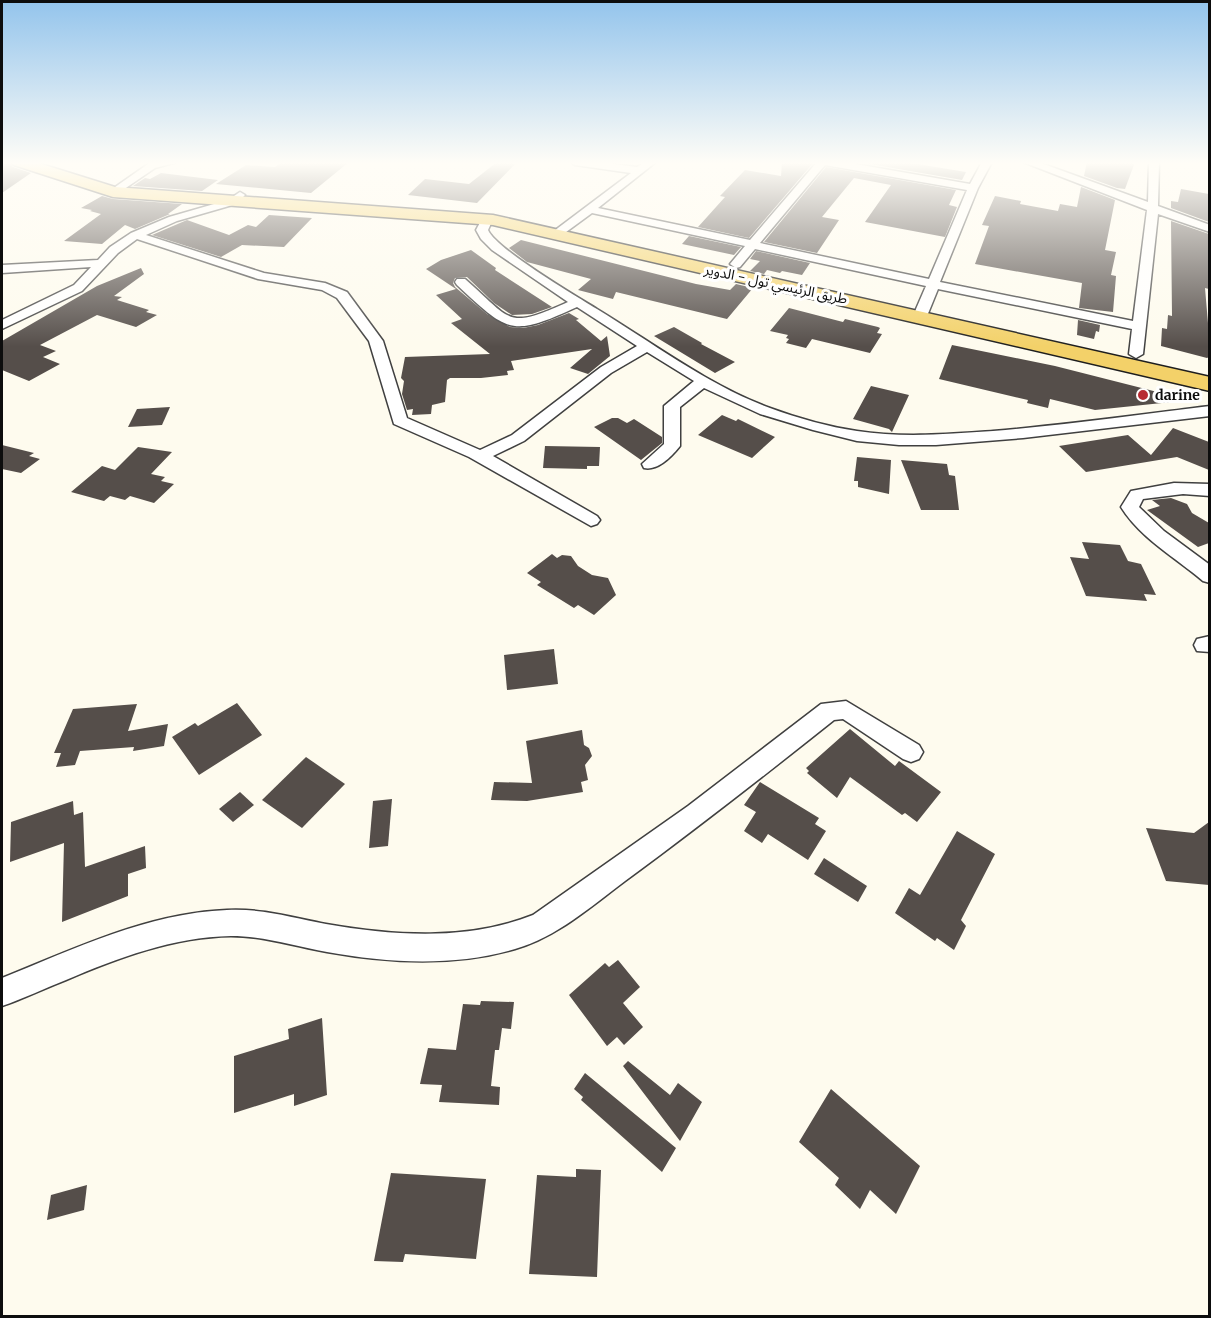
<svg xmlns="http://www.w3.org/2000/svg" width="1211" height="1318" viewBox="0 0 1211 1318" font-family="Merriweather,'Noto Sans Arabic',serif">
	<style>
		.building { fill: #554e4a }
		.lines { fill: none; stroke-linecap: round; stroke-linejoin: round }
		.minor-casing { stroke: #404040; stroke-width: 3 }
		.primary-casing { stroke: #1e1e1e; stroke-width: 3 }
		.minor { fill: #fff; fill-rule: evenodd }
		.primary { fill: #f3d169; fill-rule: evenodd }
		.poi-dot { fill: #b72b32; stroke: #fff; stroke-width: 2 }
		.labels { text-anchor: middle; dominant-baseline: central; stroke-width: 6; stroke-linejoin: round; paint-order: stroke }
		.far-street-label { font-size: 14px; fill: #0d0d0d; stroke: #fff }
		.far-poi-label { font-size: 14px; font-weight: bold; fill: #0d0d0d; stroke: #fff; text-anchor: start }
	</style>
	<rect width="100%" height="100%" fill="#fefbee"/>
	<g class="building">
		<path d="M2 162H9L13 167 31 173 2 193Z"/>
		<path d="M282 162H349L311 193 216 184 246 165 275 167Z"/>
		<path d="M497 162H517L477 203 408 195 425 179 469 184Z"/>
		<path d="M782 162H814L749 238 698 227 725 197 720 196 745 170 781 176Z"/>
		<path d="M858 162H905L966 172 962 180Z"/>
		<path d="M1087 162H1135L1125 189 1117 188 1084 176Z"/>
		<path d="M826 167 956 190 949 205 957 207 945 237 865 222 891 185 854 178 822 217 839 220 817 253 764 242Z"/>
		<path d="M161 173 218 180 202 191 133 186 145 178 150 179Z"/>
		<path d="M1081 187 1115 200 1105 250 1116 252 1111 275 1116 276 1113 312 1079 308 1082 283 975 264 989 226 982 225 995 196 1021 201 1020 204 1058 211 1060 204 1077 207Z"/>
		<path d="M1181 189 1209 194V222L1171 208V201L1178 202Z"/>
		<path d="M102 196 113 199 182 204 168 214H170L135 229 125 225 102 244 64 241 101 214 90 211 92 210 81 208Z"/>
		<path d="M269 215 312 218 284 247 242 245 221 257 152 235 187 220 229 235 248 225 256 227Z"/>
		<path d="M1171 221 1209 234V289L1205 288 1208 323 1209 324V357L1207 358 1161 346 1162 328 1167 329 1168 315 1172 316Z"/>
		<path d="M689 236 741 247 734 255 682 244Z"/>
		<path d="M521 240 696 284 730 290 736 284 753 288 727 319 616 292 613 299 578 290 591 279 527 262 509 248Z"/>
		<path d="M471 250 496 268 495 270 552 307 532 314 512 315 494 303 467 277 455 278 453 283 455 287 487 314 510 327 523 328 538 325 569 313 579 319 576 320 601 341 607 336 610 356 588 374 570 368 592 349 511 361 514 370 507 371 508 375 481 378H450L447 380 445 402 432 405 431 414 412 415 413 409 407 410 402 394 404 381 401 378 405 357 490 354 451 323 462 319 436 295 456 289 426 269 441 260Z"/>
		<path d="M756 251 810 263 802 275 782 271 780 273 767 270 764 274 750 271 760 261 750 259Z"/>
		<path d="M141 268 144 274 114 296 122 297 117 300 149 310 146 312 157 315 136 327 97 315 40 345 56 351 43 357 60 364 29 381 2 370V341L97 286Z"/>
		<path d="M789 308 843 322 845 319 878 327 880 328 877 333 882 334 870 353 812 339 806 348 786 343 789 339 786 338 788 335 770 331Z"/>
		<path d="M1078 320 1100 325 1099 332 1096 331 1094 339 1077 335Z"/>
		<path d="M674 327 702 343 701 344 735 362 715 373 654 336Z"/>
		<path d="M952 345 1055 366 1181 398V401L1095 410 1050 399 1048 408 1027 403 1028 400 939 379Z"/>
		<path d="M871 386 909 395 892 432 889 429 853 419Z"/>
		<path d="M170 407 162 425 128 427 137 409Z"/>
		<path d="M722 415 736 421 738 419 775 437 752 458 698 435Z"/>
		<path d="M612 418H618L627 423 634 419 662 437V443L641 460 594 427Z"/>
		<path d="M1173 428 1209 442V470L1177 457 1086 472 1059 446 1128 435 1151 455Z"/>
		<path d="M2 445 34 453 29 456 40 459 21 473 2 469Z"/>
		<path d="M545 446 600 447 599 466H587V469L543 468Z"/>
		<path d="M138 447 172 452 151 474 165 477 161 481 174 484 154 503 130 496 125 500 110 496 104 501 71 492 102 466 115 470Z"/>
		<path d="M857 457 891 460 889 494 858 487V481H854Z"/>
		<path d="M901 460 947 464 949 475 955 476 959 510H921Z"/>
		<path d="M1171 498 1187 504 1192 513 1209 523V543L1198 547 1147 510 1160 506 1152 500Z"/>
		<path d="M1082 542 1120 545 1128 561 1141 564 1156 595 1144 594 1147 601 1086 596 1070 557 1089 559Z"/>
		<path d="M552 554 557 558 562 555 571 556 578 566 592 575 608 578 616 595 594 615 578 605 574 608 537 585 541 582 527 573Z"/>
		<path d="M554 649 558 684 507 690 504 655Z"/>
		<path d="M237 703 262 735 199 775 172 737 195 723 198 726Z"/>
		<path d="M137 704 128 731 168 724 164 746 133 751 134 747 80 751 75 765 56 767 61 753H54L73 709Z"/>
		<path d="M850 729 895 766 899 761 941 792 917 822 905 813 902 815 850 777 837 798 807 773 809 771 806 768Z"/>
		<path d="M582 730 584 745 589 748 592 756 585 765 588 780 581 782 583 792 527 801 491 800 494 782 532 783 526 741Z"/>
		<path d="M306 757 345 784 302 828 262 800Z"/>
		<path d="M760 782 819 818 815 824 826 831 808 860 768 834 762 843 744 831 756 812 744 805Z"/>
		<path d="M240 792 254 805 233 822 219 809Z"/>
		<path d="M392 799 388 846 369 848 373 801Z"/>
		<path d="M73 801 74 815 83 812 85 867 145 846 146 868 128 874V896L62 922 64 843 10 862 11 822Z"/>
		<path d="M1209 822V885L1166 881 1146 828 1194 833Z"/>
		<path d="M957 831 995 854 961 920 966 926 954 950 937 938 935 941 895 913 909 888 920 895Z"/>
		<path d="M824 858 867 886 858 902 814 874Z"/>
		<path d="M618 960 640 987 623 1003 643 1027 624 1045 617 1037 607 1046 569 995 605 963 609 967Z"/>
		<path d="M481 1001 514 1002 511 1029 502 1028 499 1050H495L491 1086 500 1087 499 1105 439 1102 442 1085 420 1084 428 1048 456 1050 463 1004 480 1005Z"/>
		<path d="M322 1018 327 1095 294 1106V1094L234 1113V1056L289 1039 288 1029Z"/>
		<path d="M628 1061 670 1095 678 1083 702 1102 680 1141 623 1066Z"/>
		<path d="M585 1073 676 1148 662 1172 581 1100 583 1097 574 1089Z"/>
		<path d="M831 1089 920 1166 896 1214 870 1190 860 1209 835 1185 839 1178 799 1142Z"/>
		<path d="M576 1169 601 1170 597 1277 529 1274 537 1175 576 1177Z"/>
		<path d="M391 1173 486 1179 476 1259 405 1254 403 1262 374 1261Z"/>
		<path d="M87 1185 84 1210 47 1220 51 1195Z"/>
	</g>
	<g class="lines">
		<g class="minor-casing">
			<g id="minor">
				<path d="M156 162H177L155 168 117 194 113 195 108 192 148 164Z"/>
				<path d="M570 162H598L637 167 645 162H656L598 208 750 240 817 162H844L970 184 982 162H992L978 188 940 282 1133 321 1147 210 1023 162H1038L1148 202 1149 162H1159L1158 206 1210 225V232L1158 214 1143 354 1136 358 1129 354 1132 329 938 289 927 316 920 320 913 316 926 286 755 249 740 267 736 268 730 264 745 246 592 213 562 235H554V231L631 173 575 165ZM825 165 967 190 929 279 760 243Z"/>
				<path d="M240 192 245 195 236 204 177 221 146 235 264 273 325 283 347 292 383 341 407 418 480 450 512 435 601 367 637 346 577 307C510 338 508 332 457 285L455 282 457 279H465C513 321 506 330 568 302L492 250 481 239 476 230 483 217 487 216 493 219 488 230C496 249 576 296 597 309 653 343 708 385 770 408 797 418 829 427 857 431 903 438 948 434 993 431 1065 425 1137 415 1210 406V416L1023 438 936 445H899L857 441 813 430 760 414 704 388 680 407V446C672 456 658 471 644 468L642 464 664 444V406L694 381 647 352 611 373 524 441 493 456 597 516 600 520 597 524 591 526 469 457 394 424 369 341 337 298 322 290 258 279 137 239 118 253 82 291 2 329V320L74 285 91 267 2 273V265L98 260 110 247 131 233 169 217 228 200Z"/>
				<path d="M1174 483 1210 484V496L1183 494 1143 499 1139 507 1164 531 1210 565V583L1203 581C1175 557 1141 539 1121 507L1131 491Z"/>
				<path d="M1210 636V652L1197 651 1194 645 1197 639Z"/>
				<path d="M846 701 919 745 923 752 919 759 911 762 903 759 843 719 834 720C765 775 696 829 625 881 590 907 557 937 515 949 454 967 388 963 327 952 295 946 263 936 231 936 173 937 118 958 66 980 45 988 23 999 2 1006V978C74 949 148 913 227 910 261 908 294 918 326 924 395 936 467 941 533 915L688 806 821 704Z"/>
			</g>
		</g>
		<g class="primary-casing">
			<path id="primary" d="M11 162H35L115 187 493 215 1210 377V391L493 225 113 197 14 165Z"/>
		</g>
		<use href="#minor" class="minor"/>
		<use href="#primary" class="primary"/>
	</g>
	<linearGradient id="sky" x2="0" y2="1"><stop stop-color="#93c4ec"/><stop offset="0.47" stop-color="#fffdf7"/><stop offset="1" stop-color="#fffdf7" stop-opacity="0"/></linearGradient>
	<rect width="1211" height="347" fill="url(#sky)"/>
	<circle class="poi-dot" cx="1143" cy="395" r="6"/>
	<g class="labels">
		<g class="far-street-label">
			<text transform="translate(776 284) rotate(12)">طريق الرئيسي تول - الدوير</text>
		</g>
		<g class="far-poi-label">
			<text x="1155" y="395">darine</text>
		</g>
	</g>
	<rect width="1211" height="1318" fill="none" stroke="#0d0d0d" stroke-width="6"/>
</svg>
